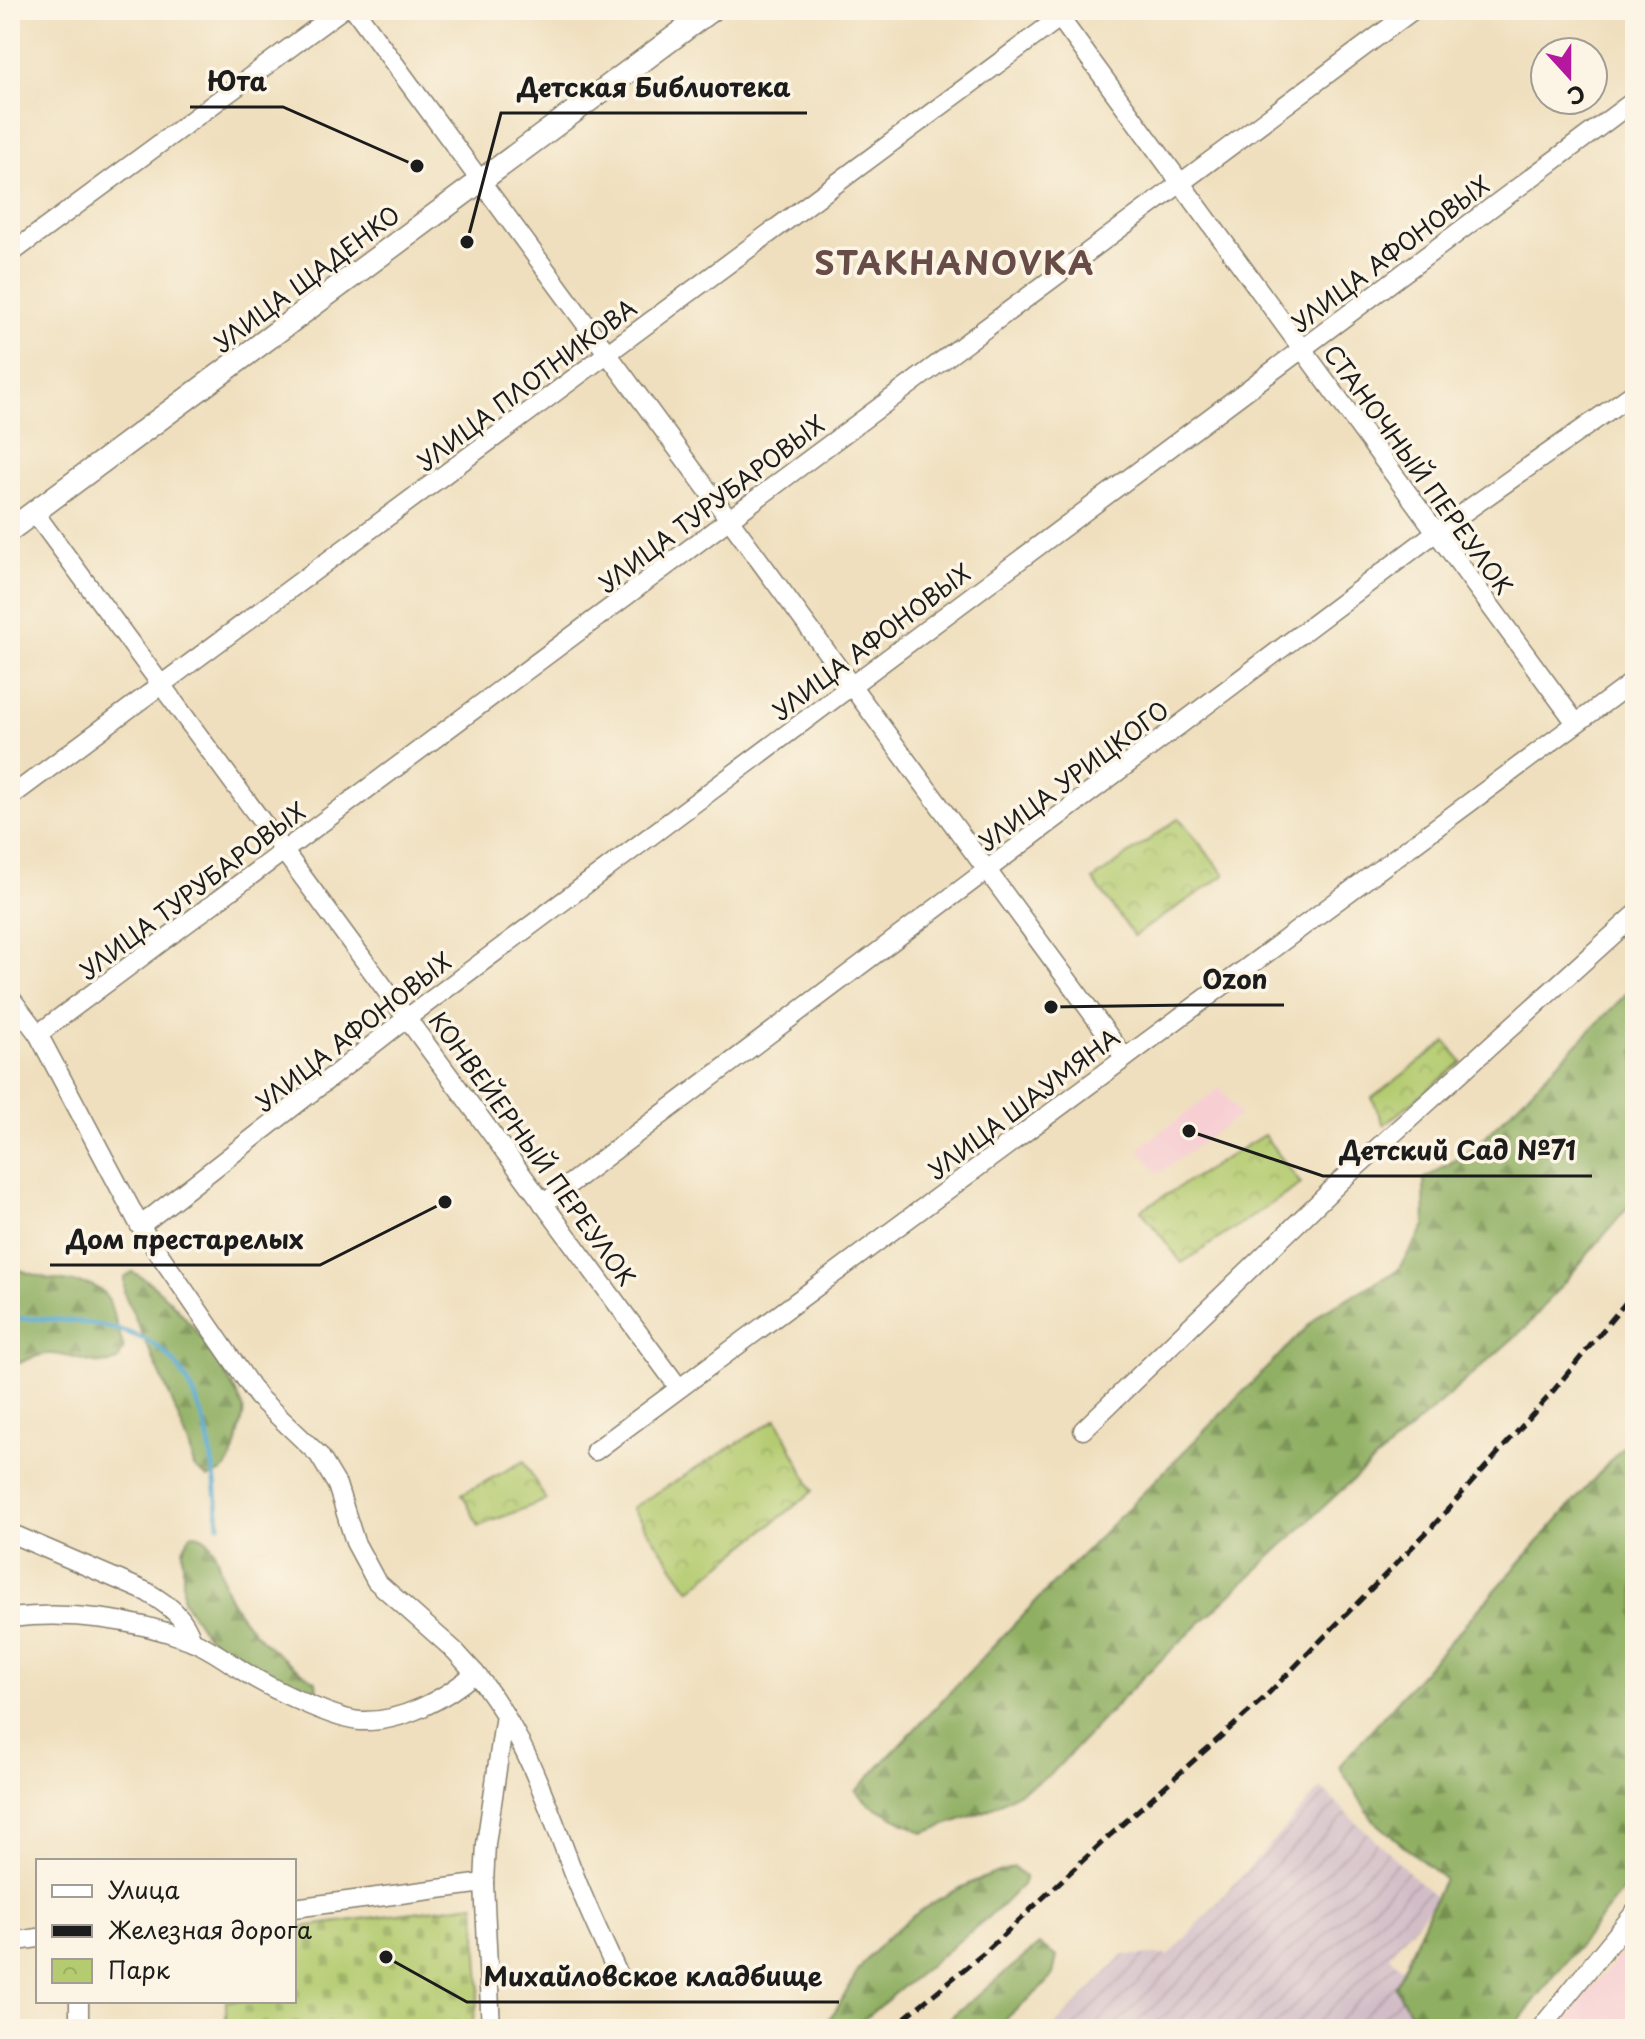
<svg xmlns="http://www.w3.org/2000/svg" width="1645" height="2039" viewBox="0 0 1645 2039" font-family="'Playpen Sans',sans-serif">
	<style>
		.built { fill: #f7cfd3 }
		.industrial { fill: url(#industrial-furrows) }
		.forest { fill: url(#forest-firs); stroke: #56663f; stroke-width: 2 }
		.cemetery { fill: url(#cemetery-stones); stroke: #687446; stroke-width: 2 }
		.park { fill: url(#park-crowns); stroke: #687446; stroke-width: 2 }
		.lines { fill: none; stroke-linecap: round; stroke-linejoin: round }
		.stream { stroke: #4fa6cc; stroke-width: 5 }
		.minor-casing { stroke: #867e6d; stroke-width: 21 }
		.tertiary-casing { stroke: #867e6d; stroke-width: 25 }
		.minor { stroke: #fff; stroke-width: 18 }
		.tertiary { stroke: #fff; stroke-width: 22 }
		.rail { stroke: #1c1c1c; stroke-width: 5; stroke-dasharray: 12 6; stroke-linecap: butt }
		.labels { text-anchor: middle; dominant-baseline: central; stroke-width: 7; stroke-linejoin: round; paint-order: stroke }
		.street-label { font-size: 24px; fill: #1c1c1c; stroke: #fcf5e5 }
		.district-label { font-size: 32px; font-weight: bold; letter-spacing: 2px; fill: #684c47; stroke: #fcf5e5 }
		.leader { fill: none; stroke: #1c1c1c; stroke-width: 3 }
		.callout-dot { fill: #1c1c1c; stroke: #fcf5e5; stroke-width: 3 }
		.callout-label { font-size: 26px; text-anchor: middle; font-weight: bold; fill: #1c1c1c; stroke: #fcf5e5; stroke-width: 7; stroke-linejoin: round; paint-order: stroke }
	</style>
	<defs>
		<pattern id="industrial-furrows" width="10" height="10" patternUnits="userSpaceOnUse" patternTransform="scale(2)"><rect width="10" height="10" fill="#d2bdc7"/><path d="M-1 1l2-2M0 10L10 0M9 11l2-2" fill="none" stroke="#b4a2aa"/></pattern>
		<pattern id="forest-firs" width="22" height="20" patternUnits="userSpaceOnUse" patternTransform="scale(2)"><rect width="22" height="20" fill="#8faf62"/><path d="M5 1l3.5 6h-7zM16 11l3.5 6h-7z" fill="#748e50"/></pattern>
		<pattern id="cemetery-stones" width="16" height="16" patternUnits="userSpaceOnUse" patternTransform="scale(2)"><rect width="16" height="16" fill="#b4cb70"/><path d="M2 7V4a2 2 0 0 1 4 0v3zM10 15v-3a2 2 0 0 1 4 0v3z" fill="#9aae60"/></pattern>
		<pattern id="park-crowns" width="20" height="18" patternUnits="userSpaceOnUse" patternTransform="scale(2)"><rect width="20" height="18" fill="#b4cb70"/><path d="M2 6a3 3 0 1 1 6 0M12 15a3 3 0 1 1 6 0" fill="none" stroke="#9aae60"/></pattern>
	</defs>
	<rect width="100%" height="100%" fill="#fcf5e5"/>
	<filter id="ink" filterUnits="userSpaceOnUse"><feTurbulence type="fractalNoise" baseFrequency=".0125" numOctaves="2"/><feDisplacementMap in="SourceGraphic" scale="16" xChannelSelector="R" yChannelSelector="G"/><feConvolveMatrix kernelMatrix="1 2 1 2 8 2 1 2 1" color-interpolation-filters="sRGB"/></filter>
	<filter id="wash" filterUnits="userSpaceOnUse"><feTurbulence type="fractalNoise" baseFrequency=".006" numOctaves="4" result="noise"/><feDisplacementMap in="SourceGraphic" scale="32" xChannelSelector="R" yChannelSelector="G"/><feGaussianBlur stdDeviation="1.8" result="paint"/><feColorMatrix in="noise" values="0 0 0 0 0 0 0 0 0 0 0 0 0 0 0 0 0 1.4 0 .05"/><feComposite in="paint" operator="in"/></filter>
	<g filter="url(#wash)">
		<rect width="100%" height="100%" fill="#efdfbe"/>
		<g class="built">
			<path d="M1220 1088 1240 1115 1158 1174 1139 1148Z"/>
			<path d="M1635 1936V2029H1559Z"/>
		</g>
		<path class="industrial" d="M1321 1788 1437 1899 1389 1955 1432 2001 1409 2029H1052L1124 1955H1170Z"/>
		<g class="forest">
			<path d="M1635 985V1199L1526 1327 1336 1495 1143 1677 1051 1774 986 1811 923 1833 869 1804 856 1791 1040 1597 1322 1312 1397 1271 1425 1227 1424 1179 1473 1149Z"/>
			<path d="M10 1267 49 1279 91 1285 102 1291 109 1301 124 1348 118 1361C95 1370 71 1352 47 1354 34 1355 23 1362 10 1367Z"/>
			<path d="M132 1272C173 1290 225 1367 243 1407 245 1417 241 1423 239 1433 235 1453 231 1473 208 1478L194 1467 190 1448 169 1394 124 1293V1278Z"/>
			<path d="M1635 1433V1875L1512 2029H1420L1395 1987 1444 1879 1373 1820 1339 1766Z"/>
			<path d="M191 1534C219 1532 218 1573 227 1593 244 1630 281 1659 316 1681L317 1692 306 1694 263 1673 214 1642 205 1634 183 1600V1549Z"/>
			<path d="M1014 1867 1025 1877 1022 1885 1000 1907 852 2029H819C843 2008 846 1986 864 1963 902 1915 956 1885 1014 1867Z"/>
			<path d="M1039 1945 1057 1957 1053 1974 1047 1983 994 2029H936Z"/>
		</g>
		<path class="cemetery" d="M475 1904 480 1987 472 2029H226V2001H294V1928Z"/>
		<g class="park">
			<path d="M1179 818 1225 875 1134 936 1093 880Z"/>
			<path d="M1446 1042 1462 1062 1384 1125 1372 1098Z"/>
			<path d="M1264 1135 1301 1184 1182 1263 1141 1210Z"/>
			<path d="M777 1419 813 1491 690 1590 632 1508Z"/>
			<path d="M524 1461 546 1500 479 1526 462 1494Z"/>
		</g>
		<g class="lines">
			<path class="stream" d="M10 1319C50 1317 127 1323 159 1348 209 1387 214 1467 219 1524"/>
		</g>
	</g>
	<g filter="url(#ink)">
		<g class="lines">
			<g class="minor-casing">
				<g id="minor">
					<path d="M355 10 1125 1058"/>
					<path d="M1054 10 1576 723"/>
					<path d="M10 254 341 10"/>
					<path d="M34 512 679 1388"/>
					<path d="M10 797 1070 10"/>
					<path d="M10 997 38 1034 140 1226 258 1397 319 1455 337 1485 355 1542 376 1581 455 1651 475 1673"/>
					<path d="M38 1034 1413 10"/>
					<path d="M543 1204 1436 532 1635 392"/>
					<path d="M140 1226 407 1018 1635 100"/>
					<path d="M1083 1430 1342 1180 1635 915"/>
					<path d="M595 1451 1635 680"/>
					<path d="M10 1533 147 1592C168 1605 185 1616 192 1641"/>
					<path d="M10 1618C69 1611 134 1619 190 1640 214 1649 236 1668 258 1680 281 1693 335 1719 360 1721 401 1723 445 1699 475 1673 523 1730 546 1801 572 1869 586 1906 603 1941 619 1976"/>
					<path d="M294 1908 484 1883"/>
					<path d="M10 1942 38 1938"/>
					<path d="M79 2001V2029"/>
					<path d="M491 2029 484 1883 486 1844 505 1715"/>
					<path d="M1540 2029 1635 1912"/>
				</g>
			</g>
			<g class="tertiary-casing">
				<path id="tertiary" d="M10 530 711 10"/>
			</g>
			<use href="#minor" class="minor"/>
			<use href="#tertiary" class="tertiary"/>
			<path class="rail" d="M891 2029 984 1953 1108 1837 1263 1699 1432 1527 1549 1396 1635 1291"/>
		</g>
	</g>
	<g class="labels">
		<g class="street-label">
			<text transform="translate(1390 253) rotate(-37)">УЛИЦА АФОНОВЫХ</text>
			<text transform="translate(306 278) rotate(-37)">УЛИЦА ЩАДЕНКО</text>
			<text transform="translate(526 384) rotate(-37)">УЛИЦА ПЛОТНИКОВА</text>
			<text transform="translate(1419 469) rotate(54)">СТАНОЧНЫЙ ПЕРЕУЛОК</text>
			<text transform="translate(711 503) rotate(-37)">УЛИЦА ТУРУБАРОВЫХ</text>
			<text transform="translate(871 641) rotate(-37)">УЛИЦА АФОНОВЫХ</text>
			<text transform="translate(1073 775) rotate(-37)">УЛИЦА УРИЦКОГО</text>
			<text transform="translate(192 890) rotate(-37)">УЛИЦА ТУРУБАРОВЫХ</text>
			<text transform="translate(353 1031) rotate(-38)">УЛИЦА АФОНОВЫХ</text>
			<text transform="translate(1023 1103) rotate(-37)">УЛИЦА ШАУМЯНА</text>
			<text transform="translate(533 1148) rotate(54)">КОНВЕЙЕРНЫЙ ПЕРЕУЛОК</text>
		</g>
		<g class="district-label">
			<text x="955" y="262">STAKHANOVKA</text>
		</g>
	</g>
	<path class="leader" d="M417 166L283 107H190M467 242L501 113H807M1051 1007L1187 1005H1284M1189 1131L1323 1176H1592M445 1202L320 1265H50M386 1957L467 2002H839"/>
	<g class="callout-dot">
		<circle cx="417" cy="166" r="8"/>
		<circle cx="467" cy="242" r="8"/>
		<circle cx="1051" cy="1007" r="8"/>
		<circle cx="1189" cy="1131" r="8"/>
		<circle cx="445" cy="1202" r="8"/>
		<circle cx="386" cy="1957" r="8"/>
	</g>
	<g class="callout-label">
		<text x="237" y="91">Юта</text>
		<text x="654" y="97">Детская Библиотека</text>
		<text x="1235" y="989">Ozon</text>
		<text x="1458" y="1160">Детский Сад №71</text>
		<text x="185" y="1249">Дом престарелых</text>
		<text x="653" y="1986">Михайловское кладбище</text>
	</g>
	<rect width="1645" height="2039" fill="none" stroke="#fcf5e5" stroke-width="40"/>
	<rect x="36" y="1859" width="260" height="144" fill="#fcf5e5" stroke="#a29e95" stroke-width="2"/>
	<rect x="52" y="1885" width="40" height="12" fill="#ffffff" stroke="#a29e95" stroke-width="2"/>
	<text x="108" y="1899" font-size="24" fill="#1c1c1c">Улица</text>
	<rect x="52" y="1925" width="40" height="12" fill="#1c1c1c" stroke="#a29e95" stroke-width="2"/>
	<text x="108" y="1939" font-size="24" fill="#1c1c1c">Железная дорога</text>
	<rect x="52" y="1959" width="40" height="24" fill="url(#park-crowns)" stroke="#a29e95" stroke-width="2"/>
	<text x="108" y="1979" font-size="24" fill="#1c1c1c">Парк</text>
	<g transform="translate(1569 76) rotate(159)"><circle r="38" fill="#fcf5e5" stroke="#a29e95" stroke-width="2"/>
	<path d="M0-6L14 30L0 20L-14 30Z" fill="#b5179e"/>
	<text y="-12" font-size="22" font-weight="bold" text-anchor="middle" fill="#1c1c1c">С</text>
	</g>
</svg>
